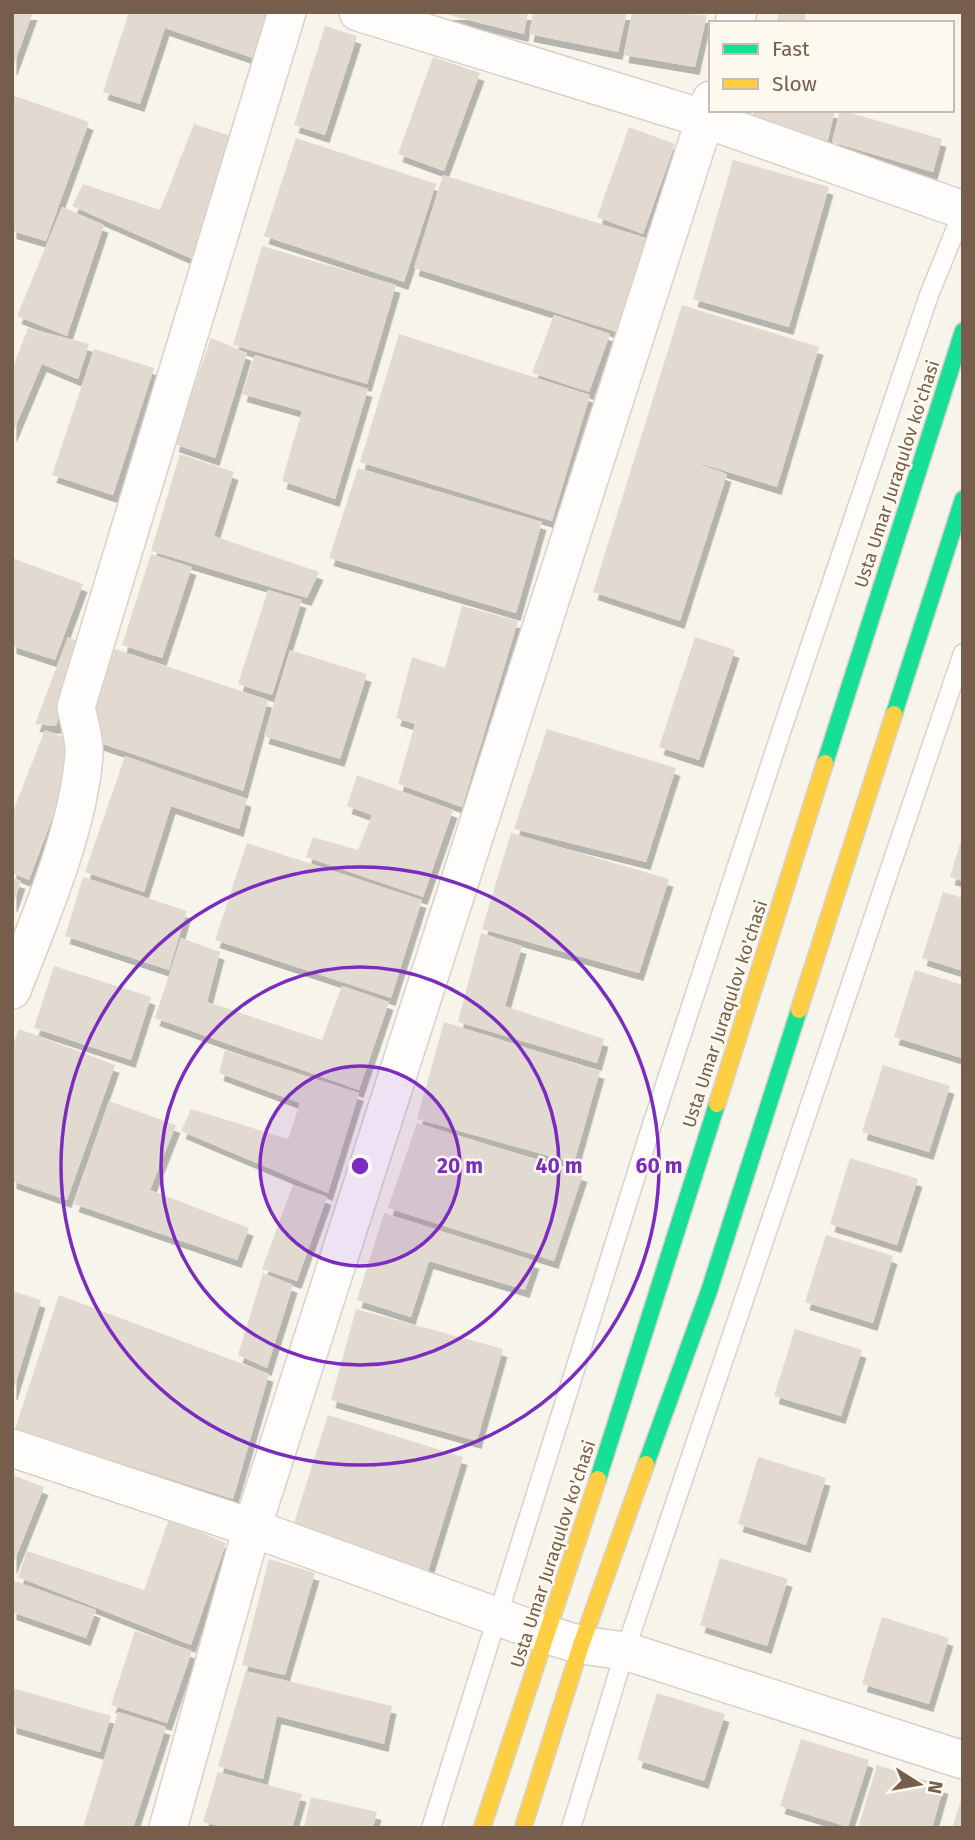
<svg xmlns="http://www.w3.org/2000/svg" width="975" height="1840" viewBox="0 0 975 1840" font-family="'Fira Sans',sans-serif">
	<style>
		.building { fill: #e2dad1; filter: url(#shadow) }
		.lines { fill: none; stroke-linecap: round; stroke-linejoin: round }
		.lane-casing { stroke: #d7d1ca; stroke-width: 21 }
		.street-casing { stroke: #d7d1ca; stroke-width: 40 }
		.fast-casing { stroke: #d8d1ca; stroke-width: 19 }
		.slow-casing { stroke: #d8d1ca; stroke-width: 19 }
		.lane { stroke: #fefdfc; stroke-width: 18 }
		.street { stroke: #fefdfc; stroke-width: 37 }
		.fast { stroke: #16e098; stroke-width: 16 }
		.slow { stroke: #ffcf43; stroke-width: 16 }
		.ring { fill: none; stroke: #7b2cbf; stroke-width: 3.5 }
		.labels { text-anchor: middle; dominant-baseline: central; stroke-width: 5; stroke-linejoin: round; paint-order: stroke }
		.street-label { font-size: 18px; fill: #775e4c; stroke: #fffaef }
		.centre { fill: #7b2cbf; stroke: #fffaef; stroke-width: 3.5 }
		.ring-label { font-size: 21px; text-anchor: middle; font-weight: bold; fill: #7b2cbf; stroke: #fffaef; stroke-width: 5; stroke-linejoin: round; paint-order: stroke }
	</style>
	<defs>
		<filter id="shadow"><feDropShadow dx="4.5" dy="8" stdDeviation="0" flood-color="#0004"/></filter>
	</defs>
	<rect width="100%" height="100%" fill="#f7f4ec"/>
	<g class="building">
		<path d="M12 12H33L13 67H12Z"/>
		<path d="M129 12H270L256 59 165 28 140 104 103 92Z"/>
		<path d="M437 12H528L524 34Z"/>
		<path d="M533 12H627L618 52 529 34Z"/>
		<path d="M632 12 707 15 695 67 624 55Z"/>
		<path d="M779 12H806L804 23H776Z"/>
		<path d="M325 26 357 36 325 135 294 125Z"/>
		<path d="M433 57 480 73 444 171 398 154Z"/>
		<path d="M12 95 89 122 46 241 12 231Z"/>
		<path d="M754 110H835L827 144 749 128Z"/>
		<path d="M840 110 942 139 933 172 832 142Z"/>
		<path d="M194 124 240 139 197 261 72 206 83 184 160 210Z"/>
		<path d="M629 127 675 144 643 234 597 217Z"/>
		<path d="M296 138 436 184 404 282 264 236Z"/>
		<path d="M733 160 829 187 789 327 693 299Z"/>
		<path d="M443 175 646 238 617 332 414 268Z"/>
		<path d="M62 207 104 225 67 336 17 316Z"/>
		<path d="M262 246 396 285 367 384 233 345Z"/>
		<path d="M682 305 819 347 777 487 683 458 727 474 680 621 593 592Z"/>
		<path d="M554 315 610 334 589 392 532 373Z"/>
		<path d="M28 328 89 344 78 379 42 364 12 435V370Z"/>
		<path d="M399 334 590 395 552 521 360 462Z"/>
		<path d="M211 338 247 353 215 458 174 444Z"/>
		<path d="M94 349 154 368 113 495 52 475Z"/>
		<path d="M255 355 368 389 335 499 282 481 302 411 242 394Z"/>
		<path d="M180 454 234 472 214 536 319 572 307 598 151 551Z"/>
		<path d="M358 468 542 522 516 613 329 558Z"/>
		<path d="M151 554 192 567 162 658 122 645Z"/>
		<path d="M12 558 83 584 55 660 12 646Z"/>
		<path d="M268 590 302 600 272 695 238 684Z"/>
		<path d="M462 606 518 621 462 807 398 784 415 724 396 718 412 657 445 668Z"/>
		<path d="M68 637 81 643 56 726 35 724Z"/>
		<path d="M695 637 735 650 699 760 659 747Z"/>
		<path d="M115 649 268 700 243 791 85 738Z"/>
		<path d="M290 650 367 674 340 759 264 736Z"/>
		<path d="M547 729 676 768 646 862 514 829Z"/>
		<path d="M45 730 80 744 29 880 12 873V814Z"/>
		<path d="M125 756 247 799 239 829 171 806 144 892 85 872Z"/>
		<path d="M357 775 453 810 423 897 306 857 313 837 358 850 372 815 347 806Z"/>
		<path d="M511 833 669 879 639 973 482 929Z"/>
		<path d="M962 837H963V881L950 877Z"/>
		<path d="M247 843 422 900 391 998 215 940Z"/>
		<path d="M83 877 187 911 169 970 65 936Z"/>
		<path d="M12 878 21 881 13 904H12Z"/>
		<path d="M943 892 963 898V971L922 958Z"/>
		<path d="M481 933 522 946 505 1006 604 1039 597 1063 458 1022Z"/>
		<path d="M181 938 220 952 207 1002 322 1040 342 986 389 1002 359 1090 155 1018Z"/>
		<path d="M54 966 151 997 131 1060 34 1028Z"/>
		<path d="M915 970 963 985 962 1058 894 1037Z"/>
		<path d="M444 1022 600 1071 574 1163 417 1119Z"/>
		<path d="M19 1029 115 1065 67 1200 12 1181V1047Z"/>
		<path d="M225 1050 359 1093 328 1193 181 1131 191 1109 288 1139 300 1103 219 1073Z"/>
		<path d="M883 1065 950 1086 929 1152 862 1132Z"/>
		<path d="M109 1101 176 1125 150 1190 249 1228 237 1260 74 1204Z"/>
		<path d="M417 1123 583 1174 554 1261 388 1208Z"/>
		<path d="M850 1158 918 1179 897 1245 830 1224Z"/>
		<path d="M293 1185 327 1197 297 1281 262 1269Z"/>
		<path d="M384 1213 535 1261 525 1290 429 1261 411 1317 357 1300Z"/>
		<path d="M826 1235 893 1256 873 1323 805 1302Z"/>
		<path d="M263 1273 293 1285 267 1368 238 1355Z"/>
		<path d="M12 1291 41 1300 13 1392H12Z"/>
		<path d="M59 1295 269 1374 233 1499 15 1429Z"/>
		<path d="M356 1309 503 1349 477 1441 331 1400Z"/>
		<path d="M795 1329 862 1350 841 1416 774 1396Z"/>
		<path d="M328 1415 463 1457 426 1578 290 1536Z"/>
		<path d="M758 1457 826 1478 806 1545 738 1524Z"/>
		<path d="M12 1475 44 1487 12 1567Z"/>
		<path d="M169 1519 226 1543 191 1645 18 1577 27 1551 144 1590Z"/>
		<path d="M720 1558 788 1579 767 1646 700 1625Z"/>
		<path d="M269 1559 315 1573 285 1675 242 1665Z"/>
		<path d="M12 1580 96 1610 86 1638 12 1612Z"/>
		<path d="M882 1617 949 1638 929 1704 862 1684Z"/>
		<path d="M135 1631 192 1651 167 1723 111 1705Z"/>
		<path d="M246 1671 392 1706 384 1744 277 1716 263 1779 218 1766Z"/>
		<path d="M12 1688 111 1716 100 1752 12 1726Z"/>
		<path d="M657 1693 725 1714 704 1781 637 1760Z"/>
		<path d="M118 1712 166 1727 133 1828H83Z"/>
		<path d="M801 1739 869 1760 848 1827 780 1806Z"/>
		<path d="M877 1765 944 1786 932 1828H858Z"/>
		<path d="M218 1772 302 1794 292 1828H228L203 1822Z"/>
		<path d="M311 1797 377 1812 373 1828H304Z"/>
		<path d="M962 1797 963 1828H952Z"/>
	</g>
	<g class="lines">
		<g class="lane-casing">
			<g id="lane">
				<path d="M431 1828 649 1134 781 732 929 295 963 211"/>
				<path d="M571 1828 625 1651 963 653"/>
			</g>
		</g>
		<g class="street-casing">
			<g id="street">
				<path d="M358 12 705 119 963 210"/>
				<path d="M734 23 738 12"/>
				<path d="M12 990C39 920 79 829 84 754 85 739 79 722 76 707L287 12"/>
				<path d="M12 1448 252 1528 548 1635 581 1645 625 1651 963 1760"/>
				<path d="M168 1828 252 1528 711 100"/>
			</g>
		</g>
		<g class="fast-casing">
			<g id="fast">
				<path d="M894 714 963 499"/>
				<path d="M825 763 963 331"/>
				<path d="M646 1464 709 1291 799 1010"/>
				<path d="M598 1479 717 1104"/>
			</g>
		</g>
		<g class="slow-casing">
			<g id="slow">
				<path d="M799 1010 894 714"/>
				<path d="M717 1104 825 763"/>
				<path d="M482 1828 598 1479"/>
				<path d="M523 1828 581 1645 646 1464"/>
			</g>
		</g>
		<use href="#lane" class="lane"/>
		<use href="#street" class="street"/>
		<use href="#fast" class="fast"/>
		<use href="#slow" class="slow"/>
	</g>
	<circle cx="360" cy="1166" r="100" fill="#7b2cbf" fill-opacity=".12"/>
	<g class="ring">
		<circle cx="360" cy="1166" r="100"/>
		<circle cx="360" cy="1166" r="199"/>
		<circle cx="360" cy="1166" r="299"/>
	</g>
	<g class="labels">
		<g class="street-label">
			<text transform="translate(897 474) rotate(-72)">Usta Umar Juraqulov ko'chasi</text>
			<text transform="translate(725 1014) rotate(-72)">Usta Umar Juraqulov ko'chasi</text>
			<text transform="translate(553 1554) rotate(-72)">Usta Umar Juraqulov ko'chasi</text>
		</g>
	</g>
	<circle cx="360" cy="1166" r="10" class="centre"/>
	<g class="ring-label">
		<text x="460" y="1173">20 m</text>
		<text x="559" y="1173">40 m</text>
		<text x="659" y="1173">60 m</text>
	</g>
	<rect width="975" height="1840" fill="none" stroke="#775e4c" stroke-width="28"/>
	<rect x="709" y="21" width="245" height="91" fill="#fffaef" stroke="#c9bcae" stroke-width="2"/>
	<rect x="723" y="44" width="35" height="10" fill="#16e098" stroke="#c9bcae" stroke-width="2"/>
	<text x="772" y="56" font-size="21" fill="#775e4c">Fast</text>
	<rect x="723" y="79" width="35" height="10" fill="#ffcf43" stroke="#c9bcae" stroke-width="2"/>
	<text x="772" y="91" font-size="21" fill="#775e4c">Slow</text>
	<g transform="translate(919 1784) rotate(101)" stroke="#fffaef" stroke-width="5" paint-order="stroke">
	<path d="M0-5L12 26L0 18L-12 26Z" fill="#775e4c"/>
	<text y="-10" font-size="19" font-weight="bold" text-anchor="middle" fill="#775e4c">N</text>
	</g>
</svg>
